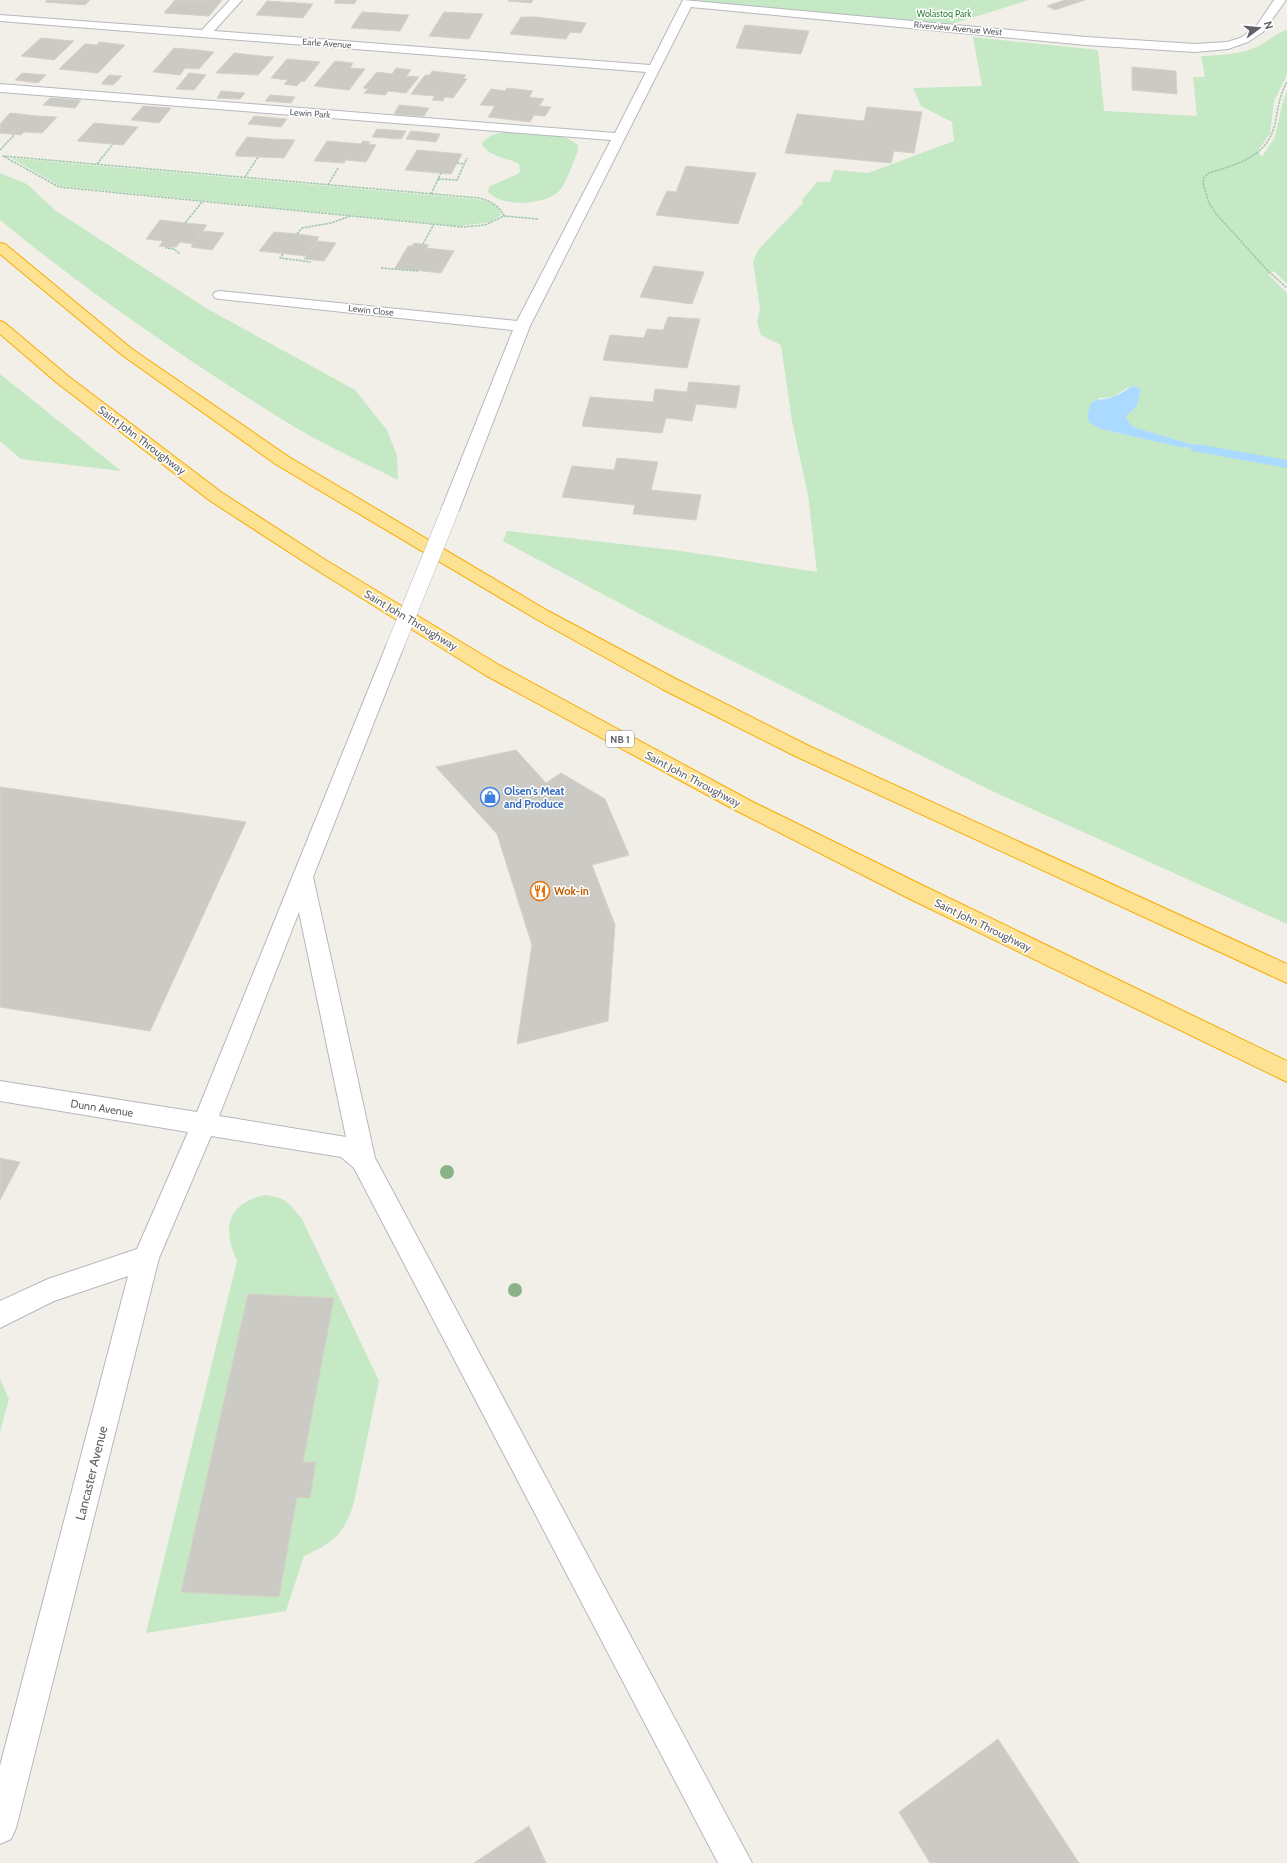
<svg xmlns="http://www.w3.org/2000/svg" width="1287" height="1863" viewBox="0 0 1287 1863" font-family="Cabin,sans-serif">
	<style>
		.green { fill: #c5e8c5; fill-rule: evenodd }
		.water { fill: #aadaff }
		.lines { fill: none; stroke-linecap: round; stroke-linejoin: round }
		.stream { fill: #aadaff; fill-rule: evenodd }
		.building { fill: #cccac5; stroke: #d6d1c6 }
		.minor-casing { stroke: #b5b8bc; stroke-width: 2 }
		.highway-casing { stroke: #f9ab00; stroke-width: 2 }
		.path { stroke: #9cc7a9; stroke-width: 1.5; stroke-dasharray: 2.5 1; stroke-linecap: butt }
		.minor { fill: #fff; fill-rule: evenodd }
		.highway { fill: #fde293; fill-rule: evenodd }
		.minor-bridge-casing { stroke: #b5b8bc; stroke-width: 18; stroke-linecap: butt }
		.minor-bridge { stroke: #fff; stroke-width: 17 }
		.tree { fill: #89b387 }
		.labels { text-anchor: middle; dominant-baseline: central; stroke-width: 3; stroke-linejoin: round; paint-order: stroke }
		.far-park-label { font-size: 9px; fill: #348238; stroke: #fff }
		.far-street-label { font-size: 9px; fill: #5f6368; stroke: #fff }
		.shield { fill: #fff; stroke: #8f9295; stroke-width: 1 }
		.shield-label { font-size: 10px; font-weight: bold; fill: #5f6368 }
		.street-label { font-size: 11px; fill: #5f6368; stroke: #fff }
		.shop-label { font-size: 11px; font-weight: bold; fill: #366cbe; stroke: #fff; text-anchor: start }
		.food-label { font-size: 11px; font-weight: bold; fill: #c56008; stroke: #fff; text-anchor: start }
		.near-street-label { font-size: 13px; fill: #5f6368; stroke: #fff }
	</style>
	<rect width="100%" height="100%" fill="#f1efe8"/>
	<g class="green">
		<path d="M689 0H1029L942 27 687 3Z"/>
		<path d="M1287 30V75L1274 101 1270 133 1258 151 1262 157 1275 137 1283 101 1287 91V284L1274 271 1268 274 1287 293V924L990 790 657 623 503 541 507 531 681 551 817 572 808 495 792 421 781 345 761 335 757 322 760 309 753 261 759 249 803 203 802 200 817 182H830L834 170 868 173 954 141 952 122 921 106 913 88 982 86 973 37 1098 50 1104 111 1197 116 1193 77H1205L1201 56C1219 55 1238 55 1254 48 1264 45 1279 31 1287 30ZM1134 386 1141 389 1137 406 1125 417 1133 427 1191 444 1195 448 1179 447 1101 429 1099 398 1114 397 1125 389Z"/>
		<path d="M519 131C539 133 562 132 578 145V151C573 162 567 182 560 190 546 206 501 207 488 192L489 187C499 181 510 179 520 172L519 164C509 158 485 156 482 143 494 131 503 132 519 131Z"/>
		<path d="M11 158 475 199C485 201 499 203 501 215L490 222 460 226 60 186Z"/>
		<path d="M0 173 27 184 56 211 206 308 355 390 387 430 397 456 398 480C365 463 330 448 298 429 195 366 94 297 0 220Z"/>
		<path d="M0 374 121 471 21 459 0 441Z"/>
		<path d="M265 1195C285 1197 290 1204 302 1219L379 1381 354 1502C344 1535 334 1542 304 1556L286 1611 146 1633 237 1261C222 1228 227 1204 265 1195Z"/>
		<path d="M0 1379 9 1399 0 1432Z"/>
	</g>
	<path class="water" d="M1134 386 1141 389 1137 406 1125 417 1133 427 1191 444 1196 448 1179 447 1101 429 1090 423 1087 416 1091 403C1099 398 1105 400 1113 397 1120 395 1126 389 1134 386Z"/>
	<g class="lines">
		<path class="stream" d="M1196 444 1287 460V468L1192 451 1190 448Z"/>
	</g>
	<g class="building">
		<path d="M47 0H90L85 5 45 2Z"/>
		<path d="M175 0H222L209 16 164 13Z"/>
		<path d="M336 0H357L354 4 334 3Z"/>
		<path d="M509 0H533L531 3 508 1Z"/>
		<path d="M1065 0H1085L1055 10 1047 6Z"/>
		<path d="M267 1 313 4 303 18 256 15Z"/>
		<path d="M362 12 409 15 400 31 351 28Z"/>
		<path d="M444 12 483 14 469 39 429 36Z"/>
		<path d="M521 17H536L586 23 581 33 570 32 566 39 510 34Z"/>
		<path d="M745 25 809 31 801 54 736 48Z"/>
		<path d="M41 38 62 40 74 41 54 60 21 56Z"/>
		<path d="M99 42 125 45 98 73 59 69 85 44 97 45Z"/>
		<path d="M174 48 198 50 214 52 199 69 185 68 180 75 153 72Z"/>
		<path d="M234 53 262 56 274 57 258 75 216 73Z"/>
		<path d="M287 59 310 61 320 62 304 82 301 81 297 86 284 84 288 80 271 78Z"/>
		<path d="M335 61 353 63 350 68 365 69 349 90 314 86Z"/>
		<path d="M1132 67 1176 71 1177 94 1132 90Z"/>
		<path d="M396 68 411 70 406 76 419 77 406 93 388 91 385 95 364 93 368 89 363 88 377 72 392 74Z"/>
		<path d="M432 71 466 75 463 78 467 79 453 98 445 97 443 101 432 100 435 96 411 94 425 75H430Z"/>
		<path d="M22 73 46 75 38 83 15 80Z"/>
		<path d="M189 73 206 75 194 90 176 89Z"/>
		<path d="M109 75 122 76 113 85 101 84Z"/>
		<path d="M507 88 533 91 529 97 544 99 539 106 551 107 545 116 534 115 530 122 488 117 495 106 480 105 491 89 505 91Z"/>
		<path d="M221 91 245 93 240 99 217 98Z"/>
		<path d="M270 95 295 97 291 103 265 101Z"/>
		<path d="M50 98 81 100 75 108 43 105Z"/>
		<path d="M399 105 429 108 424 116 394 114Z"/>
		<path d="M143 106 171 108 159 123 131 120Z"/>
		<path d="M867 107 922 112 914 153 894 151 891 163 785 153 797 114 864 121Z"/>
		<path d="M10 113 38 116 57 117 42 133 24 132 21 135 0 133V124Z"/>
		<path d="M254 116 287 119 281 127 248 124Z"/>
		<path d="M94 123 129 126 138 127 123 145 77 141Z"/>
		<path d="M377 129 406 131 401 139 372 137Z"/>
		<path d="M411 131 440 134 436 142 406 139Z"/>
		<path d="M247 137 271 139 295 140 284 158 236 156 237 154H235Z"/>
		<path d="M327 141 361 144 363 141 370 142 368 144 376 145 366 162 346 160 344 163 314 161Z"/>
		<path d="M417 150 462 154 451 174 405 170Z"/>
		<path d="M686 166 756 173 738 224 656 215 667 191 676 192Z"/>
		<path d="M160 220 185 223 207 225 193 244 180 242 176 247H167L159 246 163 241 146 239Z"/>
		<path d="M203 231 224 233 212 250 191 247Z"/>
		<path d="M274 232 297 234 319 237 306 256 259 251Z"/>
		<path d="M317 241 336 243 324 261 304 259Z"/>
		<path d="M414 243 429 245 426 248 454 251 441 273 395 268 408 246H412Z"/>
		<path d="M654 266 704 272 692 304 640 297Z"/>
		<path d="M668 317 700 319 687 368 603 360 610 335 644 338 647 329 663 330Z"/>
		<path d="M689 382 740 386 736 408 696 404 692 421 666 418 662 433 582 426 590 397 653 402 655 389 687 392Z"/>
		<path d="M617 458 658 462 651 490 701 495 696 520 633 514 635 505 562 497 572 466 614 470Z"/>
		<path d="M516 750 546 783 561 773 605 799 629 855 592 865 615 925 608 1021 517 1044 532 945 497 834 436 767Z"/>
		<path d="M0 787 246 822 150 1031 0 1007Z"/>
		<path d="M0 1158 20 1162 0 1200Z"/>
		<path d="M248 1294 334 1298 303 1462H316L310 1498 297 1497 279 1597 181 1592Z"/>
		<path d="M998 1739 1079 1863H930L899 1812Z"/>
		<path d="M529 1826 546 1863H474Z"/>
	</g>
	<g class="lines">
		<g class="minor-casing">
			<g id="minor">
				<path d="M230 0H242L214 31 650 65 683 0 1086 37 1195 44 1227 42 1240 38 1255 28 1274 0H1286L1263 32 1248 42 1228 49 1195 52 1086 45 691 7 530 326 459 510 456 514 450 515 444 514 441 510 513 330 220 299 215 298 213 295 215 292 220 291 517 321 611 140 0 92V84L615 133 646 72 0 21V15L202 30Z"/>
				<path d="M395 640 402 642 404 646 313 877 375 1158 752 1863H718L354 1168 341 1157 211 1136 159 1258 16 1828 11 1839 0 1844V1766L128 1276 54 1301 0 1328V1301L48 1279 137 1249 188 1132 0 1101V1081L197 1112 386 646 388 642ZM299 912 346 1137 219 1116Z"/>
			</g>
		</g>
		<g class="highway-casing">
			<g id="highway">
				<path d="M0 243 5 244 132 349 289 457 548 611 676 679 809 746 1287 964V983L795 756 662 689 536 619 277 465 122 355 0 254Z"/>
				<path d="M0 321 5 323 68 376 221 492 324 559 499 665 751 801 926 887 1287 1061V1082L910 899 737 811 485 675 312 567 209 500 56 382 0 334Z"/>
			</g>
		</g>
		<g class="path">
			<path d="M1287 82C1279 96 1278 109 1275 124 1267 157 1238 164 1209 173L1204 177 1203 183 1209 203 1217 215 1268 271 1287 288"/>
			<path d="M0 150 14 135"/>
			<path d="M3 156 479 198C490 201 499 205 504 216L485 225 463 227 59 187Z"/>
			<path d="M457 163 464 164"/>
			<path d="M97 164 113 144"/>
			<path d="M245 177 258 157"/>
			<path d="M438 179 457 180 467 158"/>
			<path d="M328 185 338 168"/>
			<path d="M431 194 441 173"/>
			<path d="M504 216 538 219"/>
			<path d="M185 223 203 201"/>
			<path d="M297 234 302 228 331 223 350 216"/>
			<path d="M423 244 434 224"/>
			<path d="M167 247 166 248 174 249 180 254"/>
			<path d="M283 254 280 258 311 262"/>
			<path d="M381 268 418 271"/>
		</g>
		<use href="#minor" class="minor"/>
		<use href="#highway" class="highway"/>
		<g class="minor-bridge-casing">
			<path id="minor-bridge" d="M395 646 450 510"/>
		</g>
		<use href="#minor-bridge" class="minor-bridge"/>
	</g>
	<g class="tree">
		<circle cx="447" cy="1172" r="7"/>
		<circle cx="515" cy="1290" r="7"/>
	</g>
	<defs>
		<g id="shop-ring" transform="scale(1)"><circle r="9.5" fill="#fff" stroke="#3f7fe0" stroke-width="1.5"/><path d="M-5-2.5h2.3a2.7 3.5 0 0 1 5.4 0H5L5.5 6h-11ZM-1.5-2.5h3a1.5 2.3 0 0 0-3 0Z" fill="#3f7fe0"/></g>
		<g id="restaurant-ring" transform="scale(1)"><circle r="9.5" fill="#fff" stroke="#e8710a" stroke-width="1.5"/><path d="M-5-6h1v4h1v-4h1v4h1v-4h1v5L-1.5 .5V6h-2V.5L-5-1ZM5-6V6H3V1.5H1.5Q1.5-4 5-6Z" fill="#e8710a"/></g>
	</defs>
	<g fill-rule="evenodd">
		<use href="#shop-ring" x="490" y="797"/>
		<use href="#restaurant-ring" x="540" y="891"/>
	</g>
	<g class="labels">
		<g class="far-park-label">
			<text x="944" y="13">Wolastoq Park</text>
		</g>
		<g class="far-street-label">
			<text transform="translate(958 28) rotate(5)">Riverview Avenue West</text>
			<text transform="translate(327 43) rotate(4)">Earle Avenue</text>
			<text transform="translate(310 113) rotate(4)">Lewin Park</text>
			<text transform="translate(371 310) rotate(6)">Lewin Close</text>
		</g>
		<rect class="shield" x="606" y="731" width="28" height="16" rx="3"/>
		<g class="shield-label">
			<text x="620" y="739">NB 1</text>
		</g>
		<g class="street-label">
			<text transform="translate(142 440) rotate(37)">Saint John Throughway</text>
			<text transform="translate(411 620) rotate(31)">Saint John Throughway</text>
			<text transform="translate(693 779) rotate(28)">Saint John Throughway</text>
			<text transform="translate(983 925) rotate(26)">Saint John Throughway</text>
			<text transform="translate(102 1108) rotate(9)">Dunn Avenue</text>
		</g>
		<g class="shop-label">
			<text x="504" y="791">Olsen's Meat<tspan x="504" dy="13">and Produce</tspan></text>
		</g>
		<g class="food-label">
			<text x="554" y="891">Wok-in</text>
		</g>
		<g class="near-street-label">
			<text transform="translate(91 1473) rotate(-76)">Lancaster Avenue</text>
		</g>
	</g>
	<g transform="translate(1259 28) rotate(74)" stroke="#ffffff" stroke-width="3" paint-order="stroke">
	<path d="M0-3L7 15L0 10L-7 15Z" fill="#5f6368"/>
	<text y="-6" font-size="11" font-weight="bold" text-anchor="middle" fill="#5f6368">N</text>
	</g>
</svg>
